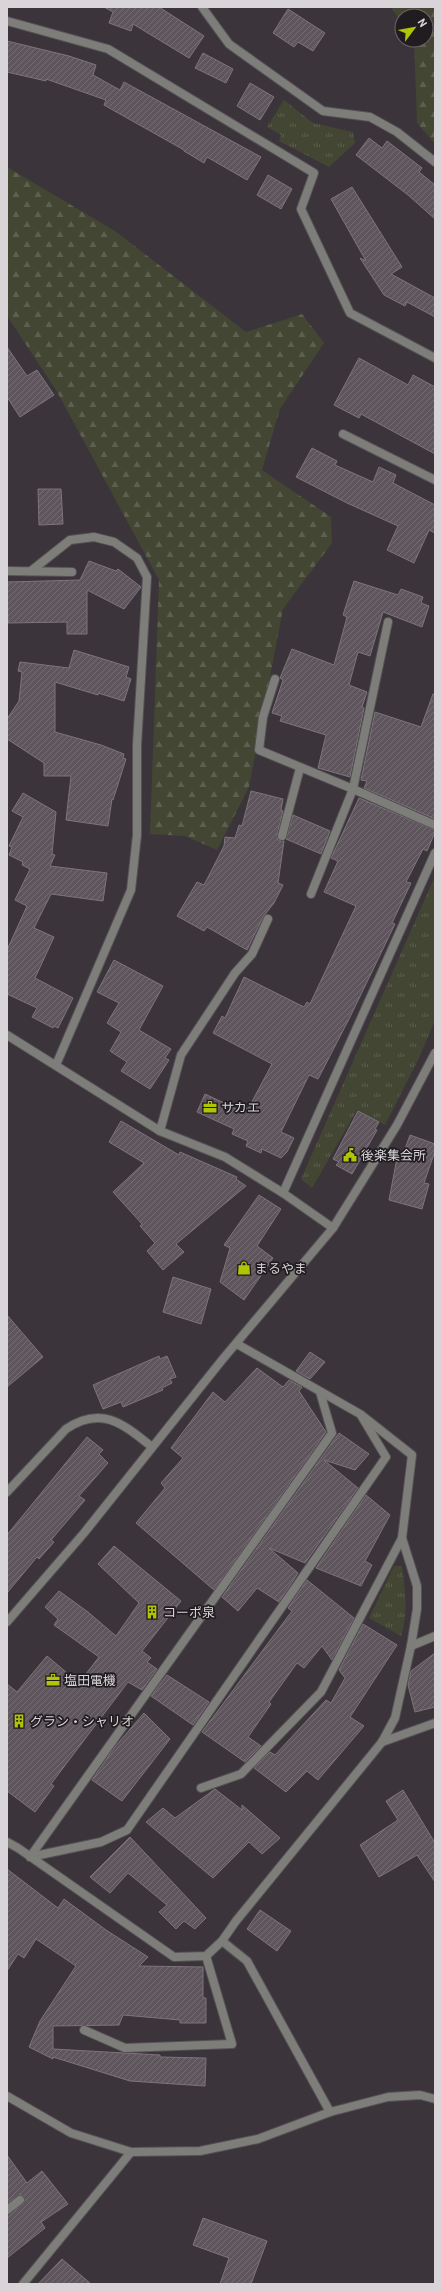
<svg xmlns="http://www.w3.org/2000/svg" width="442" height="2291" viewBox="0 0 442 2291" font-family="Barlow,'Noto Sans JP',sans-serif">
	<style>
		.grass { fill: url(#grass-tufts) }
		.forest { fill: url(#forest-firs) }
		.building { fill: url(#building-hatch); stroke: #7e757c }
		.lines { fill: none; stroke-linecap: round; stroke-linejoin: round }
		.minor-casing { stroke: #575156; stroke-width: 10 }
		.tertiary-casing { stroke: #575156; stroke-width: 10 }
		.minor { stroke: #7d7e7a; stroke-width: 8 }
		.tertiary { stroke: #7d7e7a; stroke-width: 8 }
		.labels { text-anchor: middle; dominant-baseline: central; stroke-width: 3.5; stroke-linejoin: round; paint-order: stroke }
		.poi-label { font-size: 13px; fill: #d9d4d8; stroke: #201c1f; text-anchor: start }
	</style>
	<defs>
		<pattern id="grass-tufts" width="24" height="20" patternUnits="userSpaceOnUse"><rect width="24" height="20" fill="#424632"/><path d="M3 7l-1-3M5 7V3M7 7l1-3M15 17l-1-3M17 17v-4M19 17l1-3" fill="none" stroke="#5d604f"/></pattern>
		<pattern id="forest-firs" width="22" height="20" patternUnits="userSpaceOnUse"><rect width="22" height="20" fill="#424632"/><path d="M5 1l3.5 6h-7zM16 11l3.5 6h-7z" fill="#5d604f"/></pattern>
		<pattern id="building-hatch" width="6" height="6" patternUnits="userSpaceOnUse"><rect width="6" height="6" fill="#5e565c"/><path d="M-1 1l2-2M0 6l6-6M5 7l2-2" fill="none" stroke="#746d73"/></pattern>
	</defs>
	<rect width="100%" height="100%" fill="#3b343a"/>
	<g class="grass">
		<path d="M284 100 313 123 353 132 355 143 329 167 279 141 281 135 267 127Z"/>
		<path d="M435 876V1020L419 1058 385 1125 357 1110 312 1188 301 1179Z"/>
		<path d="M394 1566H402C405 1590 409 1613 401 1636L369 1618Z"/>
	</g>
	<g class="forest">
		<path d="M390 7H435V144L417 123 414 40H426V16H402V22Z"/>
		<path d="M7 167 115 231 246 332 302 314 324 343 280 409 262 470 331 517 332 543 283 609 249 787 217 850 185 836 150 834 159 580 56 390 7 316Z"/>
	</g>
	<g class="building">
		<path d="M104 7H159L204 36 189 58 133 24 131 31 109 23 113 12Z"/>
		<path d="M288 9 325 33 313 51 298 42 294 47 273 33Z"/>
		<path d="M7 41 69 56 96 65 93 75 120 90 124 82 261 157 247 180 207 157 204 163 184 151V150L104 105 106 100 46 79V81L7 72Z"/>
		<path d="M203 53 233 69 226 83 195 68Z"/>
		<path d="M250 83 274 97 260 120 237 106Z"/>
		<path d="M369 138 382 148 387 141 422 168 419 172 435 185V219L408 195 356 155Z"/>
		<path d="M268 175 292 189 281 209 257 195Z"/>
		<path d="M352 187 402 267 391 274 435 298V317L407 302 405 306 384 295 360 258 366 261 331 199Z"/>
		<path d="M7 347 27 376 37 370 54 395 20 417 7 397Z"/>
		<path d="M359 358 408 385 413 375 435 387V454L361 414 359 418 334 405Z"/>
		<path d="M312 448 337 461 335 465 373 482 379 467 396 475 393 483 435 505V533L429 530 414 563 387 550 398 526 347 503 296 477Z"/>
		<path d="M38 489H61L63 524 39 525Z"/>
		<path d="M89 561 116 571 118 569 141 587 124 609 87 590V634H67V622L8 623 7 582 80 580Z"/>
		<path d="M354 581 398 595 401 589 423 597 421 603 429 606 422 627 383 612 370 656 358 652 349 685 367 692 362 707 364 708 350 777 318 768 326 735 280 721 282 716 272 713 283 680 280 678 292 649 334 665 347 617 343 615Z"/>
		<path d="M74 650 129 667 126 677 131 679 124 701 98 693V695L55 682V732L101 745 124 754 123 758 126 759 113 800 112 799 108 826 66 820 71 776H44V763L7 739V719L19 701 22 672 18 671 20 662 69 668Z"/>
		<path d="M433 694H435V819L364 788 367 781 361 780 375 712 421 727Z"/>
		<path d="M251 791 283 799 281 810 283 811 277 835 278 840 284 841 278 883 283 885 274 903 263 917 247 950 207 927 204 931 177 916 197 882 204 885 224 846 225 837 235 838 239 825 242 826Z"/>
		<path d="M23 793 56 812 52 854 55 855 50 866 107 873 103 901 51 894 34 928 54 937 35 978 73 998 58 1028 54 1026 53 1028 32 1017 37 1008 7 994V950L27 906 15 900 30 869 22 865 23 862 9 855 12 847 9 846 23 817 12 811Z"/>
		<path d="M359 798 435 830V832L427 851 423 849 406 882 411 883 392 923 395 924 350 1017 318 1079 309 1075 281 1132 294 1138 287 1152 281 1158 262 1149 261 1153 246 1146 248 1141 232 1134 234 1129 197 1112 205 1094 243 1112 245 1107 248 1109 272 1064 213 1033 222 1016 225 1018 244 977 304 1007 307 1002 310 1004 356 906 324 892 338 861 331 858Z"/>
		<path d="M293 815 330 831 321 854 286 839Z"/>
		<path d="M114 960 163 986 139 1030 171 1049 165 1058 169 1060 150 1089 121 1071 127 1062 110 1051 121 1032 107 1023 119 1003 97 992Z"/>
		<path d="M358 1111 379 1122 375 1129 377 1130 352 1174 336 1165 339 1162 333 1159Z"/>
		<path d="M121 1121 179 1155 180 1152 237 1177 236 1179 246 1186 176 1244 184 1252 163 1270 147 1251 155 1243 140 1226 142 1224 113 1192 144 1163 109 1142Z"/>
		<path d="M410 1135 435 1144V1151L424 1183 429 1184 422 1209 389 1200 397 1158 401 1160Z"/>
		<path d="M259 1195 281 1209 257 1246 273 1258 244 1300 220 1282 230 1248 224 1245Z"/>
		<path d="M173 1277 211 1289 201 1324 163 1312Z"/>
		<path d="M7 1315 43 1357 7 1387Z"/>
		<path d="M310 1352 325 1362 310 1379 296 1371Z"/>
		<path d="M159 1356 160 1359 167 1356 176 1377 170 1379 172 1383 162 1388 163 1390 123 1407 121 1402 103 1409 93 1385Z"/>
		<path d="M257 1368 283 1387 289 1380 302 1387 299 1391 326 1432 214 1590 136 1523 165 1488 161 1483 183 1458 171 1448 213 1392 225 1402Z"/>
		<path d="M339 1433 369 1454 355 1470 324 1460 358 1488 305 1563 269 1548 298 1573 279 1602 257 1588 238 1611 222 1597Z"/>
		<path d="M87 1437 103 1450 99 1454 108 1463 79 1496 85 1500 51 1540 54 1542 39 1559 37 1557 7 1593V1535Z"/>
		<path d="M366 1495 390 1515 365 1561 372 1565 361 1586 316 1568Z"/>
		<path d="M114 1546 181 1601 142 1651 151 1658 147 1662 157 1669 142 1690 128 1682 51 1784 54 1786 35 1812 7 1791V1684L17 1692 47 1656 79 1683 99 1657 54 1625 58 1619 45 1607 59 1591 88 1612 116 1636 139 1603 98 1564Z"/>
		<path d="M307 1580 354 1618 332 1660 322 1646 304 1668 297 1663 269 1702 271 1704 248 1737 261 1746 245 1762 202 1732 292 1611 288 1608Z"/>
		<path d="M363 1624 397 1645 350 1717 364 1726 318 1780 307 1771 286 1792 254 1768 270 1752 275 1755 326 1700 331 1703 345 1678 339 1670Z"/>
		<path d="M435 1653V1707L415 1712 408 1685 411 1671Z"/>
		<path d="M167 1675 209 1702 193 1725 151 1696Z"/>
		<path d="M144 1713 170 1739 122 1801 92 1780 114 1748Z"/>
		<path d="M215 1789 242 1810V1805L280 1838 262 1854 249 1842 213 1878 146 1822 163 1808 175 1818Z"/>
		<path d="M403 1790 435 1843V1882L417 1855 379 1877 360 1845 398 1820 386 1801Z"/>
		<path d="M130 1837 206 1918 195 1929 184 1921 176 1929 159 1912 167 1905 128 1873 110 1893 90 1877Z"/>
		<path d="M7 1869 58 1908 64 1899 106 1930 148 1957 139 1966 203 1967V1998H206V2023H180V2020L123 2015 119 2025 53 2026V2049L160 2055V2057L206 2058 205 2086 130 2081 53 2057V2059L29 2047 40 2021 76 1966 36 1939 24 1958 18 1954 7 1971Z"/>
		<path d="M260 1910 291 1931 277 1951 247 1929Z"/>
		<path d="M7 2155 27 2183 42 2171 68 2204 41 2222 45 2228 7 2258V2215L23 2204 25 2200 22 2195H19L7 2203Z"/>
		<path d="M203 2218 267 2241 251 2284H220L229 2258 193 2245Z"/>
		<path d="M62 2259 91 2284H38Z"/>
	</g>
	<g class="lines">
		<g class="minor-casing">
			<g id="minor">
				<path d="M202 7 229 44 323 111 370 117 397 132 435 162"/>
				<path d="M7 21 108 49 314 173 301 209 350 313 435 358"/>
				<path d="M343 434 435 480"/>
				<path d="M7 571 72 572"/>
				<path d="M31 571 70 540 94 537 114 542 137 558 147 577 137 745V835L131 890 56 1065"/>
				<path d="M388 622 353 789 435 825"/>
				<path d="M275 679 263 717 259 750 353 789 311 894"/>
				<path d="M282 836 300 768"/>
				<path d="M7 1035 160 1131 225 1157 283 1193 333 1228"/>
				<path d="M160 1131 181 1055 235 973 252 954 268 919"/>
				<path d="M283 1193 435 853"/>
				<path d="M7 1492 66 1429C102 1405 123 1424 152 1447"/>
				<path d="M411 1646 435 1636"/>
				<path d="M382 1742 435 1723"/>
				<path d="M201 1788 241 1774 321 1692 402 1538"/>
				<path d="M7 1842 18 1848 174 1957 206 1956 222 1941 236 1921 382 1742 395 1718 411 1646 417 1609V1586L402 1538 412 1455 360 1414 237 1344"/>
				<path d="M30 1857 101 1842 127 1830 386 1457 362 1417"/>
				<path d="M30 1857 332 1433 320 1392"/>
				<path d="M222 1941 247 1961 330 2112"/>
				<path d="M84 2030 125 2048 232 2044 206 1956"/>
				<path d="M7 2210 20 2200"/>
				<path d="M23 2284 131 2152"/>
			</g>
		</g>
		<g class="tertiary-casing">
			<g id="tertiary">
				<path d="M7 1622 84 1533 222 1360 333 1228 397 1125 435 1053"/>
				<path d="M7 2096 71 2133 131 2152 200 2151 258 2139 330 2112 388 2097 420 2095 435 2099"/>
			</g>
		</g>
		<use href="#minor" class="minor"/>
		<use href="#tertiary" class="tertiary"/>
	</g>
	<defs>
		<g id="office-bare" transform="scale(1.08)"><path d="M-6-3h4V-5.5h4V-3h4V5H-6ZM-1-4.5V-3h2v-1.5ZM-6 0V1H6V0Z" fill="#afc505" stroke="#201c1f" stroke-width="2.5" paint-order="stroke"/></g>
		<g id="civic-bare" transform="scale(1.08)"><path d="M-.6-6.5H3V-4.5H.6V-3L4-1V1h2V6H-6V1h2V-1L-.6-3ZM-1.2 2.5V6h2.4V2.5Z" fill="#afc505" stroke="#201c1f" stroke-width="2.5" paint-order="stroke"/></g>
		<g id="shop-bare" transform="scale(1.08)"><path d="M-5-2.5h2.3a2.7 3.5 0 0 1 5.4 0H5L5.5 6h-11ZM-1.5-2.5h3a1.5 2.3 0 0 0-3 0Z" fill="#afc505" stroke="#201c1f" stroke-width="2.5" paint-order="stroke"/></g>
		<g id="building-bare" transform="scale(1.08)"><path d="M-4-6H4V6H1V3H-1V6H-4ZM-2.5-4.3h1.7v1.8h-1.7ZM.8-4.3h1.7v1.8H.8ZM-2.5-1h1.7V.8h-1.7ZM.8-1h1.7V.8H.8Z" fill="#afc505" stroke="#201c1f" stroke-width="2.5" paint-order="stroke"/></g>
	</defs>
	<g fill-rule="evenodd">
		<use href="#office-bare" x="210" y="1107"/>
		<use href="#civic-bare" x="350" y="1155"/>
		<use href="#shop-bare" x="244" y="1268"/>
		<use href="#building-bare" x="152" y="1612"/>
		<use href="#office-bare" x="53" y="1680"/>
		<use href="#building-bare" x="19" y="1721"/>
	</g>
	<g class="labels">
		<g class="poi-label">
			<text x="221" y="1107">サカエ</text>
			<text x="361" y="1155">後楽集会所</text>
			<text x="255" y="1268">まるやま</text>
			<text x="163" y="1612">コーポ泉</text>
			<text x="64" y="1680">塩田電機</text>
			<text x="30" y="1721">グラン・シャリオ</text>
		</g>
	</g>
	<rect width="442" height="2291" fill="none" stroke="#d9d4d8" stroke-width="16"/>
	<g transform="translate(414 28) rotate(58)"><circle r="19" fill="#201c1f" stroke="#6a6669"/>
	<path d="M0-3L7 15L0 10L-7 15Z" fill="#afc505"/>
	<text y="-6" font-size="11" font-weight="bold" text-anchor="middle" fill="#d9d4d8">N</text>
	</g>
</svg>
